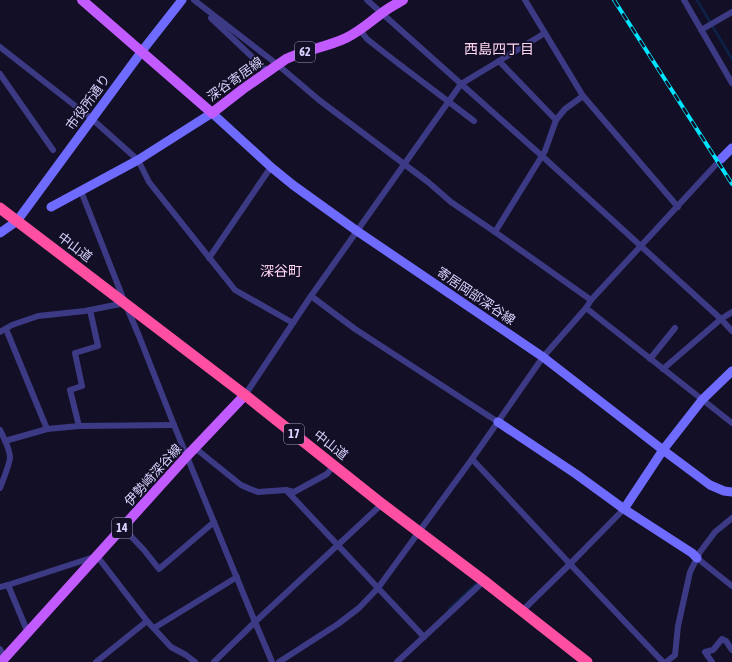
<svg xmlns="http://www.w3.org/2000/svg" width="732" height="662" viewBox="0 0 732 662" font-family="'Asap Condensed','Noto Sans JP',sans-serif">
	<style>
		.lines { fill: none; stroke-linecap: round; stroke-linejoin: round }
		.stream { stroke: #0c2248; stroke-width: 2.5 }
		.street { stroke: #3d3a85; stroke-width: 6 }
		.secondary { stroke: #6f6bff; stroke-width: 9 }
		.primary { stroke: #c25bff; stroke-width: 10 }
		.highway { stroke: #ff4fa3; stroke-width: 11 }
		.rail-casing { stroke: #00e5ff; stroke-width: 4 }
		.rail { stroke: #130f26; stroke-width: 2.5; stroke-dasharray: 8; stroke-linecap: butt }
		.labels { text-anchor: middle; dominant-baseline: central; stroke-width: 3.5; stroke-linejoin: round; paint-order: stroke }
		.shield { fill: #130f26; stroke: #9e99be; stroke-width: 1 }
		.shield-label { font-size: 12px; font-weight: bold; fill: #d9d4ff }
		.street-label { font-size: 13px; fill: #d9d4ff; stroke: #130f26 }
		.neighbourhood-label { font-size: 14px; fill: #ffd6f0; stroke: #130f26 }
	</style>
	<rect width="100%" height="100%" fill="#130f26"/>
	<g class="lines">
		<g class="stream">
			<path d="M697 0 732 59"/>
			<path d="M449 609 476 584"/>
		</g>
		<g class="street">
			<path d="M194 0 278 65 319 100 428 182 451 202 495 232 591 300"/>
			<path d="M367 0 542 156 721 319 732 331"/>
			<path d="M525 0 583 96 678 207"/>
			<path d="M684 0 732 83"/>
			<path d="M211 18 267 71"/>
			<path d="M360 30 367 39 395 61 474 121"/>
			<path d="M701 30 732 12"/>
			<path d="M0 47 92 119 138 160 149 182 235 290 293 323"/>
			<path d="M0 74 53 150"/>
			<path d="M556 120 565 109 583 96"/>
			<path d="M81 191 125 303 139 336 174 425 255 622 272 662"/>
			<path d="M495 232 545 151 556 120 499 61"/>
			<path d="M209 258 271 167"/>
			<path d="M311 296 355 329 498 422"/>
			<path d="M586 308 732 423"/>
			<path d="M6 329 47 429"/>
			<path d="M0 332 12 325 38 316 85 311 125 303"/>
			<path d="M650 359 675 328"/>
			<path d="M663 369 721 319 732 312"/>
			<path d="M245 395 311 296 461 84 499 61 545 33"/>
			<path d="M79 426 70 390 82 386 75 353 98 346 90 310"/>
			<path d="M0 430C4 438 10 449 10 458 9 466 3 480 0 488"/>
			<path d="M5 441 47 429 79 426 174 425"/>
			<path d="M195 448 241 485 250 489 258 492 286 490 294 492 327 474 334 465"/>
			<path d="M472 459 570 564 663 662"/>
			<path d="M286 490 424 637"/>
			<path d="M123 528 144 550 159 569 214 522"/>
			<path d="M697 558 732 586"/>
			<path d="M8 585 28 633"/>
			<path d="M0 587 8 585 97 556 147 621 171 647 186 655 195 662"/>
			<path d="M522 611 570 564 624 509"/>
			<path d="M154 628 237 577"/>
			<path d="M0 649 5 661"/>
			<path d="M96 662 147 621"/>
			<path d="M214 662 255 622 382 504"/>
			<path d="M279 662 338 624 359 608 378 588 472 459 543 357 586 308 591 300 721 159"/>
			<path d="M397 662 484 581"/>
			<path d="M666 662 675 655 678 626 690 572 700 552 715 532 732 518"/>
			<path d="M712 662 705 652 713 650 722 639 726 641 732 650"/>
		</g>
		<g class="secondary">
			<path d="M721 159 732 148"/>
			<path d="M51 207 138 160 212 113 271 167 293 185 357 231 543 357 663 450 710 485 724 491 732 492"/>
			<path d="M0 233 17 221 142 51 182 0"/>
			<path d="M498 422 576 474 624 509 692 553 697 558"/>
			<path d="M624 509 663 450 702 400 732 371"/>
		</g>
		<g class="primary">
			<path d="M82 0 212 113 243 89 286 59C305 50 327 47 346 38 359 32 370 22 382 13 388 8 396 4 403 0"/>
			<path d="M1 662 187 456 245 395"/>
		</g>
		<path class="highway" d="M0 208 245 395 382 504 484 581 587 662"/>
		<g class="rail-casing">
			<path id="rail" d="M614 0 732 184"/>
		</g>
		<use href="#rail" class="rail"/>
	</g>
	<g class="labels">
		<g class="shield">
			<rect x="295" y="42" width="20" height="20" rx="3"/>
			<rect x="284" y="424" width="20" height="20" rx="3"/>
			<rect x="112" y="518" width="20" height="20" rx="3"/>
		</g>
		<g class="shield-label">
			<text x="305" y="52">62</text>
			<text x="294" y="434">17</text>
			<text x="122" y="528">14</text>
		</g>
		<g class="street-label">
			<text transform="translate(235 79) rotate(-36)">深谷寄居線</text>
			<text transform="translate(88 102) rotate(-54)">市役所通り</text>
			<text transform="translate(75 247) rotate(37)">中山道</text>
			<text transform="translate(476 296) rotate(34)">寄居岡部深谷線</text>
			<text transform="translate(331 445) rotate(38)">中山道</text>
			<text transform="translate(153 475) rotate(-48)">伊勢崎深谷線</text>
		</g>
		<g class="neighbourhood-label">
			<text x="499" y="49">西島四丁目</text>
			<text x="281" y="271">深谷町</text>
		</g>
	</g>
</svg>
